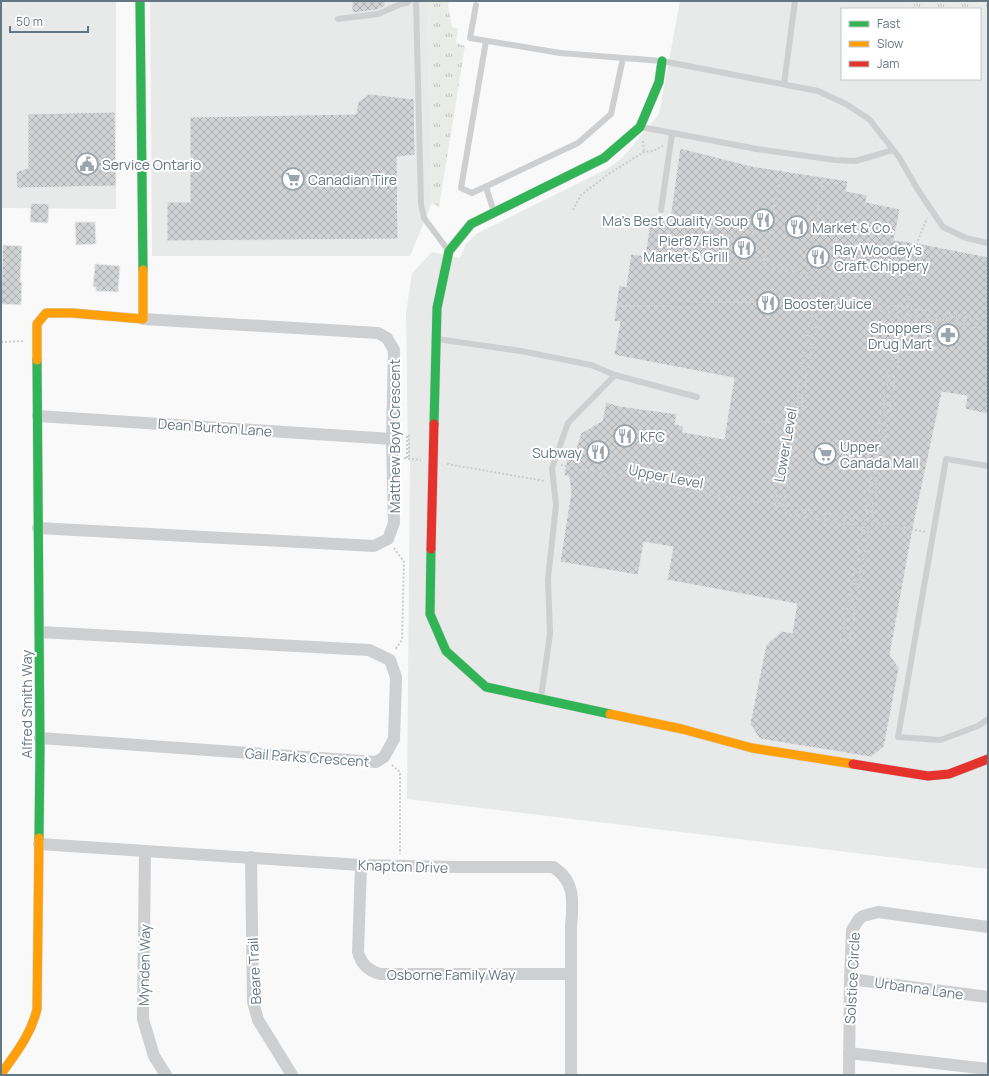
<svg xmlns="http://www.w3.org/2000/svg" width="989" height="1076" viewBox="0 0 989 1076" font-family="Manrope,sans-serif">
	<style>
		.built { fill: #e8e9e9; fill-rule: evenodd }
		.grass { fill: url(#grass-tufts) }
		.building { fill: url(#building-cross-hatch); stroke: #e8e8e8 }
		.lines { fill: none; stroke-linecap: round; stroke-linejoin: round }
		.fast-casing { stroke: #d5d6d7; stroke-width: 10 }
		.slow-casing { stroke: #d5d6d7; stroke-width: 10 }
		.jam-casing { stroke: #d5d6d7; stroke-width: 10 }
		.path { stroke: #cbcccd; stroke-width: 2; stroke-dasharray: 2 2; stroke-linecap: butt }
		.lane { stroke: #cecfd0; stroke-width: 6 }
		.street { stroke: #cecfd0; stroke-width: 12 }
		.fast { stroke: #30b455; stroke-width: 9 }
		.slow { stroke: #ff9f0a; stroke-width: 9 }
		.jam { stroke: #e5322d; stroke-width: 9 }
		.labels { text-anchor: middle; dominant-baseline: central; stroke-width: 4; stroke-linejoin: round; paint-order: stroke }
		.poi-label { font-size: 14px; fill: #657683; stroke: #fff; text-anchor: start }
		.street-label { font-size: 14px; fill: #657683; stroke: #fff }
	</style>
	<defs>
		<pattern id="grass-tufts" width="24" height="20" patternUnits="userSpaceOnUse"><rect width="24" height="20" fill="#e8ebe6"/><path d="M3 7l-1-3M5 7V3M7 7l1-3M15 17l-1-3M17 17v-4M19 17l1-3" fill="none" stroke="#c0c3c0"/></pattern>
		<pattern id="building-cross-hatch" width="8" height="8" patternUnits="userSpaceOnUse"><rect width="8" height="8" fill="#d0d2d3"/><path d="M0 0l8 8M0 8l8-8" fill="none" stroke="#acafb1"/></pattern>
	</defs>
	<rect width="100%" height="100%" fill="#f9f9f9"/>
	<g class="built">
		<path d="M1 1H116V209L1 208Z"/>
		<path d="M150 1H428L432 203 410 256H152Z"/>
		<path d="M680 1H988V869L407 799 410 463 408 454 406 313 412 273 432 252 460 258 466 244 476 234 607 169 622 158 659 114ZM842 9H980V79H842Z"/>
	</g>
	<g class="grass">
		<path d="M428 1H449L448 6 452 27 458 29 456 43 465 46 439 207 432 203Z"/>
		<path d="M910 1H988V18L980 17V9H933L909 5Z"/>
	</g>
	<g class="building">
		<path d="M352 1H385V6L377 10 352 13Z"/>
		<path d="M369 94 414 99 415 155 397 157 398 239 167 241V202H190V117L356 114 358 102Z"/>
		<path d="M115 112 116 186 17 188 16 172 28 168V114Z"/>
		<path d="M680 148 751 166 848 181 846 191 867 195 866 202 900 209 894 240 917 243 988 257V414L965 409 967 396 942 392 913 528 890 655 899 668 884 747 871 757 760 739 750 724 766 645 782 631 792 633 797 604 667 580 673 547 644 542 638 575 560 562 571 492 569 477 564 475 568 453 574 455 581 433 602 421 606 402 619 406 677 414 675 424 683 426V432L724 439 734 378 614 355 620 322 614 321 619 285 626 287 631 254 645 256 651 215 670 219Z"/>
		<path d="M31 203 49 204 48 223 30 222Z"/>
		<path d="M75 222H95L96 244 76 245Z"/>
		<path d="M3 245 22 246 20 282H22L21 305 1 304Z"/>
		<path d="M95 264 120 266 118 292 96 291V287H93Z"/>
	</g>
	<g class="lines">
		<g class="fast-casing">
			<g id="fast">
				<path d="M140 1 143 270"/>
				<path d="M37 360 40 748 39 838"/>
				<path d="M434 424 437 308 449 251 471 224 604 158 640 127 659 82 662 61"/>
				<path d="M431 549 430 614 446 651 486 687 610 714"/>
			</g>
		</g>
		<g class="slow-casing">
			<g id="slow">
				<path d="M37 360V324L46 313H72L143 319V270"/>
				<path d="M610 714 682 729 752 748 853 764"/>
				<path d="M1 1074C16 1053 31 1035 37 1009L39 838"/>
			</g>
		</g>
		<g class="jam-casing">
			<g id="jam">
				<path d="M431 549 434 424"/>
				<path d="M853 764 928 776 949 774 988 759"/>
			</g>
		</g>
		<g class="path">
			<path d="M643 141 644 152"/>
			<path d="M781 170 763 267 807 274 822 293"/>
			<path d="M573 210 581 195 610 173 644 152 653 151 663 146"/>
			<path d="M765 260 749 257 756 213 772 216"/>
			<path d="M807 274 823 177"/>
			<path d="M617 306 815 300 978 327"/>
			<path d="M942 315 960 323"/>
			<path d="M942 320 959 318"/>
			<path d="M1 342 24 341"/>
			<path d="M798 393 799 414"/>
			<path d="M884 408 886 426"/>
			<path d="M794 413 803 396"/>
			<path d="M749 419 798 428"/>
			<path d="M404 458 421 460"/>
			<path d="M407 458V435L409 436V458"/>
			<path d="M784 463 787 485"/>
			<path d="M447 464 545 481"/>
			<path d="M561 465 692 491 864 520 926 532"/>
			<path d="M780 485 791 464"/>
			<path d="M692 491 700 453"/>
			<path d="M775 505 815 300"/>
			<path d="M869 528 782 513 822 293 982 320"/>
			<path d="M394 548 404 562 402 640 395 650"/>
			<path d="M856 569V594"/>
			<path d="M851 596 861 570"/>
			<path d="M841 641 864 520 899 314"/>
			<path d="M849 643 907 309 917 243 927 218"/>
			<path d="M392 765 400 772V854"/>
		</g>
		<g class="lane">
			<path d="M416 1 421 204 424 218 448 250"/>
			<path d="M476 5 470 38 560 53 662 61 818 91 846 104 869 119 899 157 918 190 943 227 966 238 988 243"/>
			<path d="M338 19 378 14 401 4 407 3 409 1"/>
			<path d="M486 41 461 188 472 193 578 143 611 114 623 58"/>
			<path d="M784 84 795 1"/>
			<path d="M641 127 757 149 835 160 855 161 873 156 893 150"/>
			<path d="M486 187 494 212"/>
			<path d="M661 210 672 134"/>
			<path d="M437 339 521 351 591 365 615 375 568 423 552 468 556 505 548 579 550 634 541 697"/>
			<path d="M615 375 697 397"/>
			<path d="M988 466 946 459 898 737 940 740 978 726 988 719"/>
		</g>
		<g class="street">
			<path d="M38 416 392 439"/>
			<path d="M38 528 374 546 388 539 394 523 392 439 394 350 387 338 378 333 143 319"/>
			<path d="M40 738 376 762 384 757 394 739 396 677 390 660 369 650 40 632"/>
			<path d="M39 844 361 865 459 867H553C576 881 573 903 571 927V1075"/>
			<path d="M145 851 143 1019 154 1056 166 1075"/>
			<path d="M251 857 253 1002 258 1020 292 1075"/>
			<path d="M361 865 358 952C361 964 369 971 380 974H571"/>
			<path d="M850 979 988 997"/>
			<path d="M849 1053 988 1069"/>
			<path d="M849 1075 850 979 852 930 859 919 863 916 878 912 988 927"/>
		</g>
		<use href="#fast" class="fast"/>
		<use href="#slow" class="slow"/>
		<use href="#jam" class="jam"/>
	</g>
	<defs>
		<g id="civic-ring" transform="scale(1.15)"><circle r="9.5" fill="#fff" stroke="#99a4ac" stroke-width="1.5"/><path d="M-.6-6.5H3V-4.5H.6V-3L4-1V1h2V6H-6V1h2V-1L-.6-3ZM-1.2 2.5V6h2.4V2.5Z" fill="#99a4ac"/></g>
		<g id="supermarket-ring" transform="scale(1.15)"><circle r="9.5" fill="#fff" stroke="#99a4ac" stroke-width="1.5"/><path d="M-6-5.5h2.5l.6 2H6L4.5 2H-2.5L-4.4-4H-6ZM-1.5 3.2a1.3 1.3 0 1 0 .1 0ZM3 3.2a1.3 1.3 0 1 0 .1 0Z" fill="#99a4ac"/></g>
		<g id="restaurant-ring" transform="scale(1.15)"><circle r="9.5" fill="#fff" stroke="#99a4ac" stroke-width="1.5"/><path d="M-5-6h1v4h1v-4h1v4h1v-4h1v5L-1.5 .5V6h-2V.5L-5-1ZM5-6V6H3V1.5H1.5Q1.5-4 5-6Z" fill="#99a4ac"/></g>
		<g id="pharmacy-ring" transform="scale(1.15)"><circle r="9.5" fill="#fff" stroke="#99a4ac" stroke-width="1.5"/><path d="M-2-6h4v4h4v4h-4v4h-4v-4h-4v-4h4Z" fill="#99a4ac"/></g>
	</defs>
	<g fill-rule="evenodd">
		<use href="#civic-ring" x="87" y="164"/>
		<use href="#supermarket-ring" x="293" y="179"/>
		<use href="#restaurant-ring" x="763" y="220"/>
		<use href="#restaurant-ring" x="797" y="227"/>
		<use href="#restaurant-ring" x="744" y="248"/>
		<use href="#restaurant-ring" x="818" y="257"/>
		<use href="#restaurant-ring" x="768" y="303"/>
		<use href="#pharmacy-ring" x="948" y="335"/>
		<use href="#restaurant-ring" x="625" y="436"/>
		<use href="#restaurant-ring" x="598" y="452"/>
		<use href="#supermarket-ring" x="825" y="454"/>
	</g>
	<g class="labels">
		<g class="poi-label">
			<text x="102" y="164">Service Ontario</text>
			<text x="308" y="179">Canadian Tire</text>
			<text x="748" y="220" text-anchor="end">Ma's Best Quality Soup</text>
			<text x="812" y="227">Market &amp; Co.</text>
			<text x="728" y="240" text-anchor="end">Pier87 Fish<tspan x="728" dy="16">Market &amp; Grill</tspan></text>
			<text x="834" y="249">Ray Woodey's<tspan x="834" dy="16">Craft Chippery</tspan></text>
			<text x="784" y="303">Booster Juice</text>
			<text x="932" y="327" text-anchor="end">Shoppers<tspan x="932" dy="16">Drug Mart</tspan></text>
			<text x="640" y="436">KFC</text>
			<text x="840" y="446">Upper<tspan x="840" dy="16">Canada Mall</tspan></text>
			<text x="582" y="452" text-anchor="end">Subway</text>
		</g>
		<g class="street-label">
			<text transform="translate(215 427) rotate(4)">Dean Burton Lane</text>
			<text transform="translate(394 436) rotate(-90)">Matthew Boyd Crescent</text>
			<text transform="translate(785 445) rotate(-80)">Lower Level</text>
			<text transform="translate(666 476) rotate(11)">Upper Level</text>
			<text transform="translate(26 704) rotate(-90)">Alfred Smith Way</text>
			<text transform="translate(307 757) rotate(4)">Gail Parks Crescent</text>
			<text transform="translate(403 866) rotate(2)">Knapton Drive</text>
			<text transform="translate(144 965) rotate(-89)">Mynden Way</text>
			<text transform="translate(254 971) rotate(-93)">Beare Trail</text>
			<text x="451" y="974">Osborne Family Way</text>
			<text transform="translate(852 978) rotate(-87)">Solstice Circle</text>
			<text transform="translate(919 988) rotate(8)">Urbanna Lane</text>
		</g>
	</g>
	<rect width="989" height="1076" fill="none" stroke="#657683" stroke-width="4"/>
	<rect x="841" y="8" width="140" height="72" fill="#ffffff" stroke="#c1c8cd"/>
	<rect x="849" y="21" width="20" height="6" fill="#30b455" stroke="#c1c8cd"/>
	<text x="877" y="28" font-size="12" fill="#657683">Fast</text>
	<rect x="849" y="41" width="20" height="6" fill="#ff9f0a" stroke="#c1c8cd"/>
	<text x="877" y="48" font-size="12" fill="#657683">Slow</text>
	<rect x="849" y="61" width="20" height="6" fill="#e5322d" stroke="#c1c8cd"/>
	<text x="877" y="68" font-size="12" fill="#657683">Jam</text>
	<path d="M10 26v6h78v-6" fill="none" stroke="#657683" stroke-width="2"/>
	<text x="16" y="26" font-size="12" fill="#657683" stroke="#ffffff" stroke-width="3" paint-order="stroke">50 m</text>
</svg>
